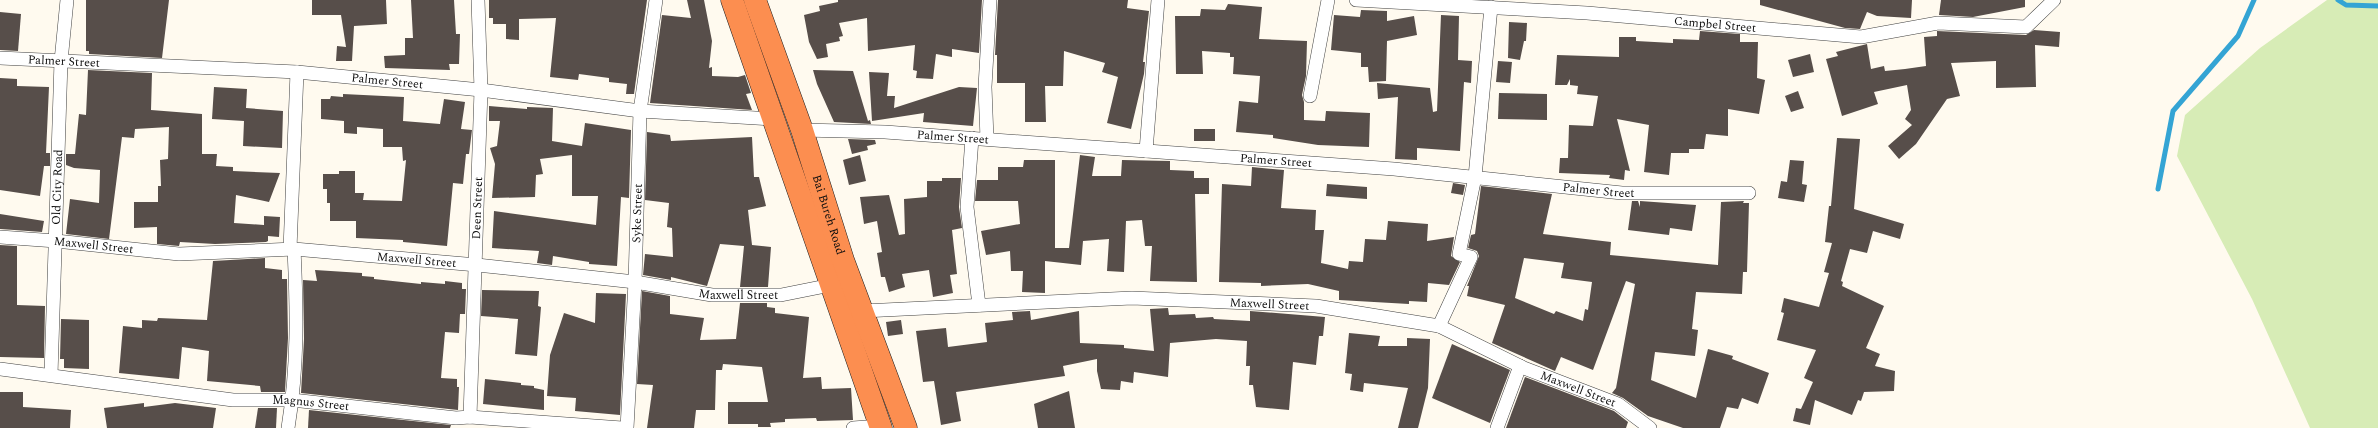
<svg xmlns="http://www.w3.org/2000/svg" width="2378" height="428" viewBox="0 0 2378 428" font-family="Spectral,serif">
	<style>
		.green { fill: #d7ecb6 }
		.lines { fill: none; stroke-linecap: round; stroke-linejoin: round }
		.stream { stroke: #34a4d4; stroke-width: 5 }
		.building { fill: #574e4a; fill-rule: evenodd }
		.street-casing { stroke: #414141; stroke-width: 14 }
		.highway-casing { stroke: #1f1f1f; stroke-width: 23 }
		.street { stroke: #fff; stroke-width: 13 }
		.highway { stroke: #fc8e50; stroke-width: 22 }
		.labels { text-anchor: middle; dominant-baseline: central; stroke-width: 4; stroke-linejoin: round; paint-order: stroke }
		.street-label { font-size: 12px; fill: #0e0e0e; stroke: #fff }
	</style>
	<rect width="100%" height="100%" fill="#fffaef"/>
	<path class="green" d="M2327 0H2378V428H2310L2252 299 2177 156 2185 115 2260 48Z"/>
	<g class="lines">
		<g class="stream">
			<path d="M2338 0 2346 5 2378 6"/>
			<path d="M2158 189 2173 111 2238 36 2254 0"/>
		</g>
	</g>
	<g class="building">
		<path d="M86 0H169L162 58 89 54V51H86Z"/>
		<path d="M312 0H386L387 24 354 26 352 61H336L337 46 346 47 341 15H312Z"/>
		<path d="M411 0H454L456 34H460L459 64H449L450 70 385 68 384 56 405 55V38H413Z"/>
		<path d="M489 0H647L634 94H626L627 84 609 82V78L579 74 578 80 550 77 556 18 519 19V40L506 39V24H493V18H489Z"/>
		<path d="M687 0H704L712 41 709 68 712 67V76L738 77 745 75 751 93 746 94 752 110 650 103 662 15 691 18Z"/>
		<path d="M838 0H982L979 53 952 49V57L936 54 933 79 916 78 917 71 913 70 915 45 868 51 867 18 839 23 843 36 839 37 840 41 826 44 828 57 817 59 809 42 804 15 820 11 819 6 838 2Z"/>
		<path d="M998 0H1128L1127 8 1149 11 1143 62H1145L1144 74 1131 129 1107 123 1118 77 1102 72 1105 63 1064 51 1063 86H1045L1046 122H1025V83H997V55H995Z"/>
		<path d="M1760 0H1912L1911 18 1877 16 1867 12 1860 29 1845 28 1760 5Z"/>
		<path d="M1941 0H2025V7L1973 17 1939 15Z"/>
		<path d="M1228 4 1262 7 1259 39 1307 41 1306 76 1302 95 1304 102V120L1325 121 1326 111 1370 113 1369 147 1318 145 1273 138V135L1236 132 1239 101 1258 103 1260 76 1233 74 1234 57H1230V53L1202 51 1203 74H1176L1175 16H1200L1201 9 1225 10Z"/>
		<path d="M1361 10 1387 11V21L1414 16 1417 35 1387 41 1386 81 1369 82 1368 67H1361V53L1331 50 1334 15 1360 17Z"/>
		<path d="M0 12 21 14 18 51 0 50Z"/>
		<path d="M1441 15 1459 16 1458 60 1472 61 1471 83 1464 82 1460 151 1417 148V160L1395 159 1398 97 1378 99 1377 83 1430 88 1433 112 1437 111Z"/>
		<path d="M1509 22 1527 23 1526 41H1524L1520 60 1508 58Z"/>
		<path d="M2034 30 2060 32 2059 47 2035 45 2036 87 1996 88V61L1951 63 1960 96 1947 99 1916 144 1899 159 1888 146 1912 125 1905 119 1911 110 1907 85 1874 92 1878 104 1842 116 1826 59 1838 56 1836 52 1867 44 1871 69 1884 66 1885 71 1905 69 1926 66 1924 37 1937 36V31L2026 35Z"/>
		<path d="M1700 31 1740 34V42H1758L1757 78 1765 80 1759 114 1728 109V136L1706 134 1704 149H1689V153H1671L1669 175 1644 172 1649 125 1617 119 1630 171 1625 170 1624 180 1609 178 1610 175 1559 173 1560 158H1568L1569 125 1593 126 1598 96 1577 94 1578 86 1570 85V79L1567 85H1555L1557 55 1619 57V37H1636V41L1673 43V39L1699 40Z"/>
		<path d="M1810 54 1814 72 1793 77 1788 60Z"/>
		<path d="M1498 61 1512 62 1510 83 1496 82Z"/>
		<path d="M88 70 152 73 151 110 202 114V154H217L216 166 233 167V171L280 173 269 202 236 195 234 223 264 225V216L280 217 279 237 268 236V241L266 242 215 244 180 242 179 246 157 244V227L134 228V202H158V186H161L160 160 168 159 169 127 135 129 134 138 122 137 109 239 66 234 70 199 99 203 100 170 74 168 66 165V154H75L79 114 86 115Z"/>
		<path d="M813 70 853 71 868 121 870 120 871 124 834 122 817 84Z"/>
		<path d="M869 72 889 73 887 96H895L894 108 959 87 977 88 973 126 923 122 924 113 872 121Z"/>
		<path d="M0 78 17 79V86L49 87 46 153H50V166H44L40 196 0 190Z"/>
		<path d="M214 87 247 89 246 108 283 111 282 148 243 146 244 121 212 119Z"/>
		<path d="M1798 91 1804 108 1791 112 1785 96Z"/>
		<path d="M1499 93 1547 94V120L1498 119Z"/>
		<path d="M343 94 404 97 403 121 440 124 444 99 465 102 461 129 472 130 469 154H466L463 184 453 183 447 246 403 242V240L356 238V221H330V203H327V189H323V174H339V171H355V193H364L363 200 402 201 406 160 403 161 402 147H383V129L357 127V134L344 133V121L321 119V99H330L331 96 343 97Z"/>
		<path d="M489 106 527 109V107L553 108 552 141 582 146 585 123 631 130 629 198 621 197 617 266 589 264V262L553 256 552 265 537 263 539 251 492 248 494 211 596 225 598 196H572V155L540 159 543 174 536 175 535 197 492 198 495 164 490 148 497 146 500 121H489Z"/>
		<rect x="1194" y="129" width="21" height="12"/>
		<path d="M647 132 670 135 671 141 752 137 754 177H759L766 206 748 210 752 245 771 247 768 287H740L744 246 720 244 707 286 671 277V280L643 275 645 254 673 257 672 228 667 227 669 203 645 200Z"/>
		<path d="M1837 138 1860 139 1854 209 1904 224 1900 239 1873 231 1867 253 1850 249 1841 281 1843 282 1842 286 1884 306 1866 348 1880 354 1875 366 1895 371 1894 391 1864 392 1861 401 1858 400 1852 415 1815 400 1810 425 1793 421 1796 408 1801 409 1813 382 1804 378 1816 350 1777 340 1784 313 1781 312 1784 298 1819 307 1829 273 1824 272 1832 243 1825 242 1829 206H1831Z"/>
		<path d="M848 139 875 140 876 144 867 146 868 150 852 154Z"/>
		<path d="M860 155 866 181 849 185 843 160Z"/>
		<path d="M1080 155 1095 157 1092 176H1121L1122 160 1170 161V170L1194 171V178H1209V194H1195L1197 282 1150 281 1152 246H1145L1142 220 1126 221 1124 272 1107 271 1109 239 1083 241 1081 265 1045 261V293L1022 292 1023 271H1011L1010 251 986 255 981 231 1020 224 1018 201H975L977 180H998V167H1023L1024 160H1055V248H1069Z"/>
		<path d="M1790 160 1804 161 1802 184 1807 185 1804 202 1778 198 1781 181 1787 182Z"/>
		<path d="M1252 167 1284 170 1281 208 1316 210 1315 230H1324L1321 263 1348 269 1349 261 1363 262 1365 239 1386 240 1388 221 1428 224 1427 241 1454 237 1451 256 1460 262 1449 285 1428 283 1427 302 1409 301V304L1339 300V291L1308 284 1261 286V283L1219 282 1222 184 1251 186Z"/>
		<path d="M942 178H961L959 207 962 228 952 230 957 274 950 275 953 293 933 297 929 270 902 274 905 287 889 292 885 277H881L877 253 882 252 877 221 864 224 860 197 889 195 899 235 905 234 904 199 927 197V181H942Z"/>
		<path d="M1453 183 1465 185 1463 195 1451 193Z"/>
		<path d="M1327 184 1367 187V199L1326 196Z"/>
		<path d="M1481 186 1552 194 1543 234 1611 242 1610 255 1718 265 1721 202 1744 201 1743 203H1749L1747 272H1743L1742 294 1696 292 1692 329 1698 330 1695 356 1655 352 1651 380 1696 398 1708 349 1733 356 1732 359 1769 373 1758 404 1742 398 1738 409 1727 407 1720 428H1683L1648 416 1623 398 1612 393 1616 388 1635 284 1626 281 1593 370 1561 357 1555 371 1492 343 1505 305 1467 296 1469 286H1467L1479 256 1477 251 1468 248 1471 235 1475 234ZM1524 258 1564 263 1561 278 1592 282 1588 310 1585 309 1583 321 1556 311 1554 314 1515 298Z"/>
		<path d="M1632 201H1638L1640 207V201L1696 205 1692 231 1670 228 1669 235 1628 230Z"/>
		<path d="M0 214 44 221 42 232 0 229Z"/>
		<path d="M0 245 17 246V305L45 306 44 358 0 357Z"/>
		<path d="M265 258V268L282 270V279H287L288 338 285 392H261L260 386 207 381 209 351 182 347 179 379 119 373 123 326 142 328V320L157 321 158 318 207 320 213 261Z"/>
		<path d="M315 270 362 273V276L374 277V279L421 284V282L445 284V281L462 283V289H466L465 314H460L459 333 445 332 441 378 457 379V387H459L458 410 301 393 304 339 303 280 317 281Z"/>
		<path d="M482 290 539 291 538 306 541 307 537 356 515 354 518 319 481 316Z"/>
		<path d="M642 291 670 296V314L704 318 700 340 736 339 740 303H767V307L775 308V313L809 317 803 378 821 377 822 389 851 388 853 420 817 421 816 418 785 419V422L770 423 771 427H758V424H728V402H768L762 367 723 364 722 370H716L715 410H696L694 428H647L653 385 637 384Z"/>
		<path d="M596 293 626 294 620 415 575 411 576 398 547 396 550 355 564 313 595 323Z"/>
		<path d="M1168 308 1169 315 1195 314 1196 318 1213 317 1214 319 1250 321V311L1325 317 1323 336H1319L1316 365 1293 362 1289 410 1256 407 1253 385H1249L1250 366H1246L1247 341 1216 339 1170 343 1168 377 1134 372 1133 383 1121 381 1120 390 1101 389 1097 371V359L1063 366 1065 376 956 392 961 421 941 425 934 381 923 382 916 331 946 328 948 347 987 342 985 323 1013 320 1012 312 1030 311 1031 320 1079 311 1080 343 1124 345V348L1154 351 1150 309Z"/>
		<path d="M61 319 89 320V369L64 368V359H60Z"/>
		<path d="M901 320 903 334 888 336 886 322Z"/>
		<path d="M1349 333 1380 336 1378 346H1407V338L1430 339 1428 388 1418 428H1398L1408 388 1364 383 1363 392 1350 390 1352 374 1345 373Z"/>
		<path d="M1452 344 1510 370 1490 423 1432 398Z"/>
		<path d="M1525 377 1614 411 1628 422 1626 428H1506Z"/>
		<path d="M485 379 521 383V385L534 386V388L544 390V410L483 404Z"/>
		<path d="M1069 391 1075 428H1038L1034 404Z"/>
		<path d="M0 392H23V407L71 410 70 428H0Z"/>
		<path d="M144 403V407L175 403 216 408 213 428H107L104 408Z"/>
		<path d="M258 408H277L276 428H255Z"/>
		<path d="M309 410 451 425 450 428H308Z"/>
	</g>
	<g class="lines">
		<g class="street-casing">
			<g id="street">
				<path id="s1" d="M1356 0 1587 13 1861 37 1938 23 2026 27 2054 0"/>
				<path id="s2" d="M0 58 297 72 481 90 640 111 774 119"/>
				<path d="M1310 96 1328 0"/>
				<path id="s3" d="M802 130 885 132 1394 169 1622 193H1749"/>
				<path d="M972 138 967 207 979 305"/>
				<path d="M987 139 985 87 990 0"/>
				<path d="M1146 151 1158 0"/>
				<path id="s4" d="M0 237 56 241 179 254 294 249 477 265 635 282 712 295H781L831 285"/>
				<path d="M290 249 297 72"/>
				<path id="s5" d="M863 311 1132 298 1316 306 1439 326 1524 368 1618 404 1650 428"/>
				<path d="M1439 326 1471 257 1459 254 1475 177 1491 7"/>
				<path id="s6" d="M0 369 233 400H292L456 418 470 417 622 428"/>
				<path id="s7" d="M51 375 61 61 67 0"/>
				<path id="s8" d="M470 417 481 90 478 0"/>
				<path d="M288 428C298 366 297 311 294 249"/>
				<path id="s9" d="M627 428 635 282 640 111 656 0"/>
				<path d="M853 428 880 426"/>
				<path d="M1497 428 1520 366"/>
			</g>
		</g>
		<g class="highway-casing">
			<g id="highway">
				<path d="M732 0 881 428"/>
				<path id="s10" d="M755 0 802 130 843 260 906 428"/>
			</g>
		</g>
		<use href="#street" class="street"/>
		<use href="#highway" class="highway"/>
	</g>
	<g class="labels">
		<g class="street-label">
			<text stroke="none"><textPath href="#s1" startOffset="360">Campbel Street</textPath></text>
			<text stroke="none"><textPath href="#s2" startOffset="64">Palmer Street</textPath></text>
			<text stroke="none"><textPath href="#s2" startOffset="388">Palmer Street</textPath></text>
			<text stroke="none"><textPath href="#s3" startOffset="151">Palmer Street</textPath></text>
			<text stroke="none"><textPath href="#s3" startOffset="475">Palmer Street</textPath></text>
			<text stroke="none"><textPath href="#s7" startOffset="188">Old City Road</textPath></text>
			<text stroke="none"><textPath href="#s3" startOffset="799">Palmer Street</textPath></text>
			<text stroke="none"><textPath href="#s8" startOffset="209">Deen Street</textPath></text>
			<text stroke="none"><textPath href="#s9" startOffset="215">Syke Street</textPath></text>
			<text stroke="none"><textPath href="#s10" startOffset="227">Bai Bureh Road</textPath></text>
			<text stroke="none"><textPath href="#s4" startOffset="94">Maxwell Street</textPath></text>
			<text stroke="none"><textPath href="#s4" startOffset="418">Maxwell Street</textPath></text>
			<text stroke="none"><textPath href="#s4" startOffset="742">Maxwell Street</textPath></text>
			<text stroke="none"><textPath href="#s5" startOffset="407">Maxwell Street</textPath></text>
			<text stroke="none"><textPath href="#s5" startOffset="731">Maxwell Street</textPath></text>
			<text stroke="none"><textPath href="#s6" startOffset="313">Magnus Street</textPath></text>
		</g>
	</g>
</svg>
